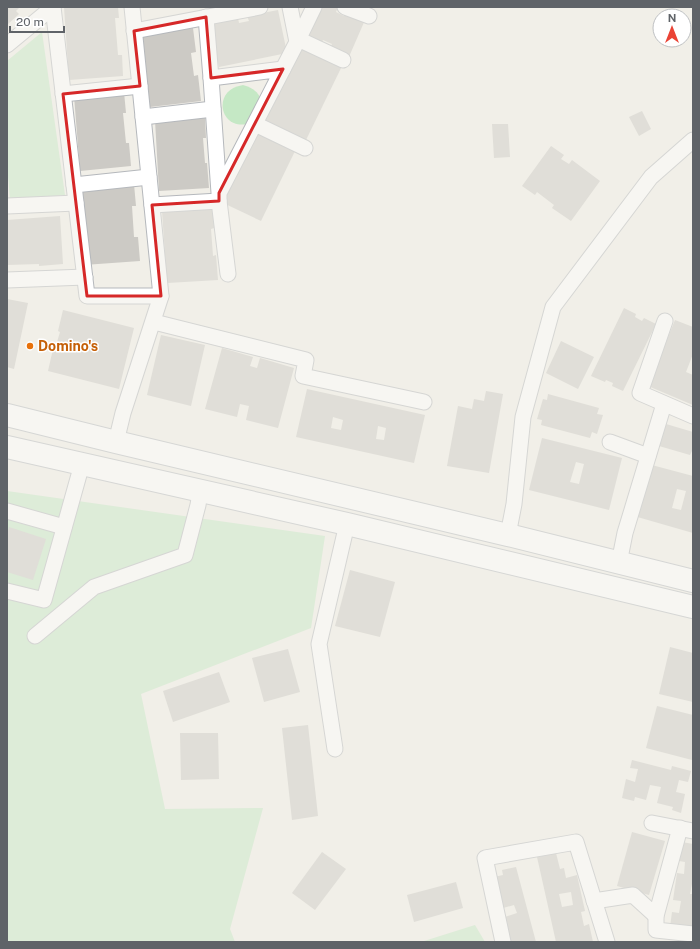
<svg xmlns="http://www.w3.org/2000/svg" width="700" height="949" viewBox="0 0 700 949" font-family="'Public Sans',sans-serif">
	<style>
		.green { fill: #c5e8c5 }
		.building { fill: #cccac5; fill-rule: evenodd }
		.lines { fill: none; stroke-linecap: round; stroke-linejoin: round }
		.minor-casing { stroke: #b5b8bc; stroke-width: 17 }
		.secondary-casing { stroke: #b6babf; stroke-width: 24 }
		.minor { stroke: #fff; stroke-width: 15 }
		.secondary { stroke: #fff; stroke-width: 22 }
		.marked { fill: none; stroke: #d62828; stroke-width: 3; stroke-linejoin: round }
		.food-dot { fill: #e8710a; stroke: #fff; stroke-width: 1.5 }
		.labels { text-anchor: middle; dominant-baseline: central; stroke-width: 3; stroke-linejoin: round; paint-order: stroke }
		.food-label { font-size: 14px; font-weight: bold; fill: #c56008; stroke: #fff; text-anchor: start }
	</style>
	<rect width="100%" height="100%" fill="#f1efe8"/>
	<g class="green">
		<path d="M42 32 65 195 10 200 7 163V61Z"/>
		<path d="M243 85C253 88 259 92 262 102L251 123C220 133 210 90 243 85Z"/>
		<path d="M7 491 325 536 311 628 141 694 165 809 263 808 230 929 235 942H7Z"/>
		<path d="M475 925 485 942H421Z"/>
	</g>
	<g class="building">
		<path d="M7 7H20L16 11 19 14 7 25Z"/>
		<path d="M64 7H118L119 18H115L118 55H122L123 76 69 80Z"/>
		<path d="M318 7H338L336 12 344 16 346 11 365 20 348 59 329 50 332 44 323 40 320 46 303 39Z"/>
		<path d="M278 10 287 53 219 67 210 24 238 18 239 23 249 21 247 16Z"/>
		<path d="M193 28 196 52 191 53 194 76 198 75 201 101 150 107 141 34Z"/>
		<path d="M302 46 342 66 306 140 265 121 266 116Z"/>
		<path d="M124 92 126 113H123L126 143H129L131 166 80 171 74 96Z"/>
		<path d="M642 111 651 129 639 136 629 117Z"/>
		<path d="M205 117 206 138H203L205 163H207L209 188 159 191 155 120Z"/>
		<path d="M492 124H508L510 157 494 158Z"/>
		<path d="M254 129 296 149 261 221 219 201Z"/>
		<path d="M551 146 564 155 561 159 569 164 572 160 600 181 571 221 552 208 554 205 537 192 535 195 522 186Z"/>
		<path d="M134 184 136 206H132L134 237H138L140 261 84 265 79 188Z"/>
		<path d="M213 208 214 228 211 229 213 256 216 255 218 280 167 283 162 211Z"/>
		<path d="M60 216 63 264 39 266V264L7 265V220Z"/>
		<path d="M7 299 28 303 14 369 7 367Z"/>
		<path d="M624 308 636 314 635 317 642 321 644 318 656 324 623 391 612 386 613 383 606 380 605 382 591 376Z"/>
		<path d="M63 310 134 328 119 389 48 371 53 349H55L60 332 58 331Z"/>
		<path d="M675 320 693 327V354L686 372 693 375V405L648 386Z"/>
		<path d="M161 335 205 345 191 406 147 395Z"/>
		<path d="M561 341 594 357 578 389 546 373Z"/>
		<path d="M222 348 253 357 250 366 257 368 260 358 294 368 278 428 246 420 249 406 240 404 237 417 205 409Z"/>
		<path d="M307 389 425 415 414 463 296 437ZM333 417 343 420 341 430 331 428ZM378 426 386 428 384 440 376 439Z"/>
		<path d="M486 391 503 394 489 473 447 466 458 406 472 409 474 399 484 401Z"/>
		<path d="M548 394 599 408 597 414 603 415 597 434 592 432 590 438 541 425 542 420 537 419 543 399 547 400Z"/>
		<path d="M666 424 693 432V451H692L690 455 659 446Z"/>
		<path d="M542 438 622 458 609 510 529 490ZM576 462 584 464 579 484 570 482Z"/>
		<path d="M648 464 693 476V533L634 516ZM677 489 686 491 681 510 672 508Z"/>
		<path d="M9 527 46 539 33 580 7 572V535Z"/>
		<path d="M350 570 395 582 380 637 335 626Z"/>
		<path d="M670 647 693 653V702L659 694Z"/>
		<path d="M288 649 300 692 264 702 252 658Z"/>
		<path d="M219 672 230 702 173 722 163 691Z"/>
		<path d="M657 706 693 715 692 760 646 748Z"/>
		<path d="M308 725 318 816 292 820 282 728Z"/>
		<path d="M180 733H218L219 779 181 780Z"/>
		<path d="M632 760 671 770 672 766 691 771 688 782 679 780 676 792 685 794 681 813 672 810 673 807 657 803 661 787 650 785 646 800 635 797 634 801 622 798 626 779 635 782 638 769 630 768Z"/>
		<path d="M632 832 665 841 649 895 617 886Z"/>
		<path d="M682 842 693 844V884H692L690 894H693V930L670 927 672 912 679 913 681 901 673 900 677 873 684 874 685 862 679 861Z"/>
		<path d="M322 852 346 869 315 910 292 893Z"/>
		<path d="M556 853 560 869 564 868 566 878 577 875 585 911 581 912 584 926 589 924 593 942H556L537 857ZM571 892 573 905 562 907 559 894Z"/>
		<path d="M516 867 536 942H499L481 876 493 873 494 877 503 875 502 870ZM514 905 517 913 505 917 503 908Z"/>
		<path d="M456 882 463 908 414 922 407 895Z"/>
	</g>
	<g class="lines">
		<g class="minor-casing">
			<g id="minor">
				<path d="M53 7 87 296H161"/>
				<path d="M345 7 369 16"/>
				<path d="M206 17 211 78"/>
				<path d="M134 31 260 7"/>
				<path d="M298 39 343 60"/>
				<path d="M297 42 314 7"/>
				<path d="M7 45 53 7"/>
				<path d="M283 69 297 42 290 7"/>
				<path d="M63 94 140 86"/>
				<path d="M143 117 213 109"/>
				<path d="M255 124 305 148"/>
				<path d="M74 185 149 177"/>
				<path d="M219 201 228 274"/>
				<path d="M152 205 219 201V193L211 78 283 69 219 193"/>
				<path d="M7 206 76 203"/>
				<path d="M7 280 85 277"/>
				<path d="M665 321 640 393 693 416"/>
				<path d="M154 322 306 360 303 376 424 402"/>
				<path d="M116 442 123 413 161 296 132 7"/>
				<path d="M610 442 648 456"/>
				<path d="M7 511 64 527"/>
				<path d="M508 535 514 504 523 417 553 307 651 177 693 140"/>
				<path d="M619 563 625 533 664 404"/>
				<path d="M7 591 44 600 82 464"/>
				<path d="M35 636 94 587 185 555 198 505 200 492"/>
				<path d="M335 749 319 644 347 524"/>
				<path d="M652 823 693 831"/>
				<path d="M680 828 656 916V930L693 934"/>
				<path d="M594 901 633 895 656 916"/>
				<path d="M503 942 485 858 576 842 607 942"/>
			</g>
		</g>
		<g class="secondary-casing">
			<g id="secondary">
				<path d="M7 415 116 442 508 535 693 581"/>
				<path d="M7 447 347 524 693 607"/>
			</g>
		</g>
		<use href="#minor" class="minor"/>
		<use href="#secondary" class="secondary"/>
	</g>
	<path d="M0 0H700V949H0ZM206 17 211 78 283 69 219 193V201L152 205 161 296H87L63 94 140 86 134 31Z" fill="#f1efe8" fill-opacity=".55" fill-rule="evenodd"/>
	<path class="marked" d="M206 17 211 78 283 69 219 193V201L152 205 161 296H87L63 94 140 86 134 31Z"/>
	<circle class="food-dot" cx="30" cy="346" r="4"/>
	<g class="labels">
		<g class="food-label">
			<text x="38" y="346">Domino's</text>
		</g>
	</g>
	<rect width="700" height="949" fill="none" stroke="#5f6368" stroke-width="16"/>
	<g transform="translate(672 28)"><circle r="19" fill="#ffffff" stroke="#bfc1c3"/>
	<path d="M0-3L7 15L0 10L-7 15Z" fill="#ea4335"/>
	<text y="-6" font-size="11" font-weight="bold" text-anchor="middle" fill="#5f6368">N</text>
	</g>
	<path d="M10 26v6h54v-6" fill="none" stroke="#5f6368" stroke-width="2"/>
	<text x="16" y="26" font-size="12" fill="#5f6368" stroke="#ffffff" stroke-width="3" paint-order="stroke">20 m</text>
</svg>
